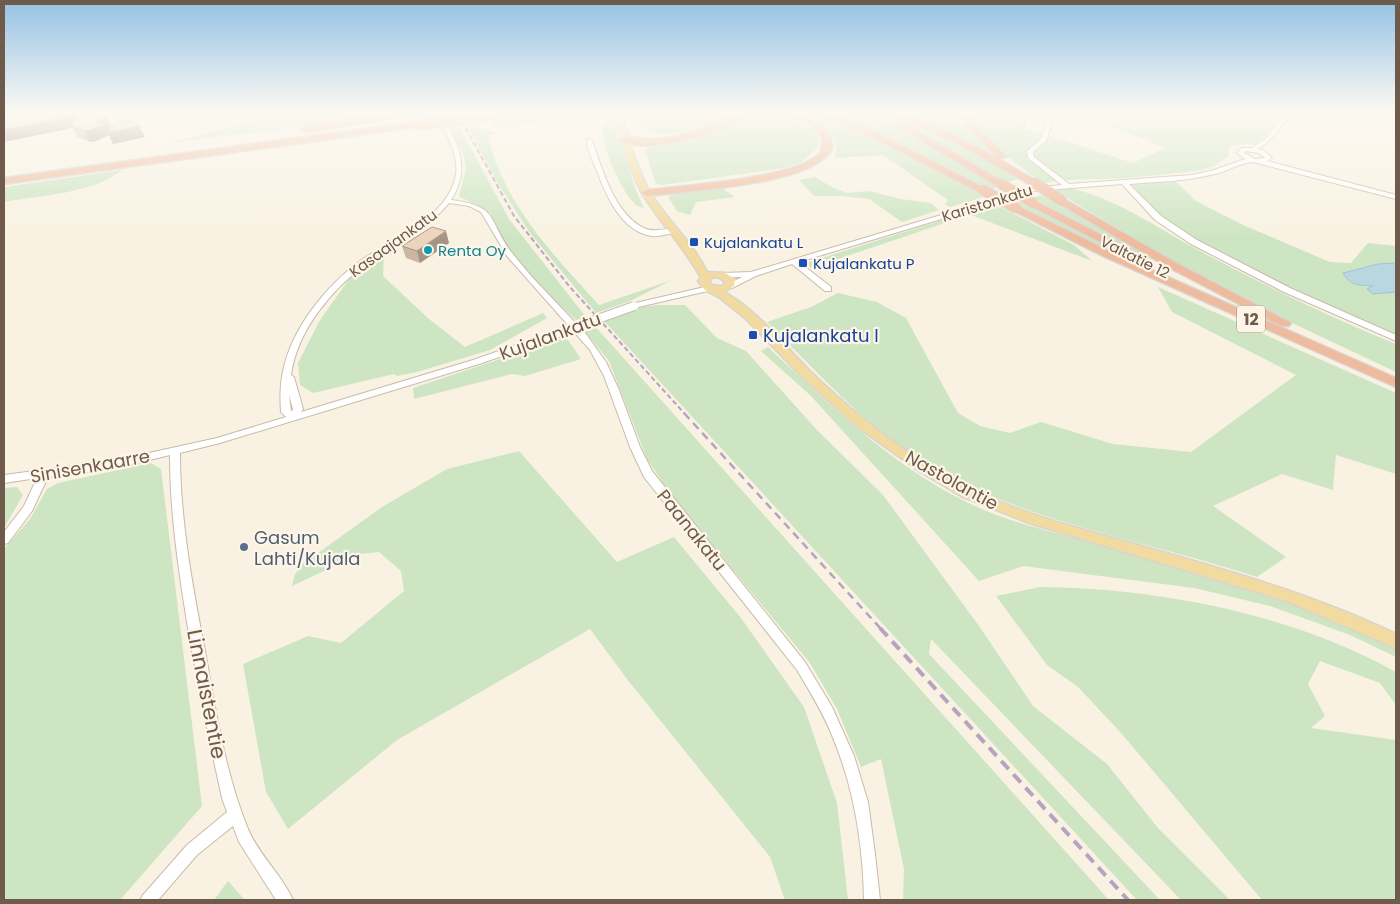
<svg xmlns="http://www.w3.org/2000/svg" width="1400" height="904" viewBox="0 0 1400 904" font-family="Poppins,sans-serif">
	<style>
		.green { fill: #cde5c2 }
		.water { fill: #b9d7e1; stroke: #a0c5d1 }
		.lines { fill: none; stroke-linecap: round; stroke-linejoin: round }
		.minor-casing { stroke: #c9bbaa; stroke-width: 2 }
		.major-casing { stroke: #d9d4d0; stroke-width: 3 }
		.highway-casing { stroke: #d9d4d0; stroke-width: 3 }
		.minor { fill: #fff; fill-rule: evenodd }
		.major { fill: #f2dba0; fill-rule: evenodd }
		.highway { fill: #eebb9e; fill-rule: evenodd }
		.rail-far2 { stroke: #b6a3c1; stroke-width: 2; stroke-dasharray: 5 3; stroke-linecap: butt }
		.rail-far1 { stroke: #b6a3c1; stroke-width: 2.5; stroke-dasharray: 8 5.5; stroke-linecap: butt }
		.rail { stroke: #b6a3c1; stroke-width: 4; stroke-dasharray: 11 7; stroke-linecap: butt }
		.minor-bridge-casing { stroke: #c9bbaa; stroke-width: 10; stroke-linecap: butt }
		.highway-bridge-casing { stroke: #d9d4d0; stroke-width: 12; stroke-linecap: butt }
		.minor-bridge { stroke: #fff; stroke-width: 8 }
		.highway-bridge { stroke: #eebb9e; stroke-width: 10 }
		.wall { fill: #cbb6a2 }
		.shaded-wall { fill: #a59484 }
		.building { fill: #ecd4bc; stroke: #a59484 }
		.transit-dot { fill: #1a4fb4; stroke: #fdf6e8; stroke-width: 2 }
		.culture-dot { fill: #0f9aa8; stroke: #fdf6e8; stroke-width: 2 }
		.service-dot { fill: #5c6f8a; stroke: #fdf6e8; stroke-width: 2 }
		.labels { text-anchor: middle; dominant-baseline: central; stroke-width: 4.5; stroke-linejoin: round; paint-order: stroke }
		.far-street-label { font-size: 15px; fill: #6e5b4b; stroke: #fdf6e8 }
		.far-transit-label { font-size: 15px; fill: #164399; stroke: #fdf6e8; text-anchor: start }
		.far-culture-label { font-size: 15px; fill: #0d838f; stroke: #fdf6e8; text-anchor: start }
		.shield { fill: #fdf6e8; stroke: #998a7a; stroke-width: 1 }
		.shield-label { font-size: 16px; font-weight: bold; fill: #6e5b4b }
		.transit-label { font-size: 18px; fill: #164399; stroke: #fdf6e8; text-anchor: start }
		.street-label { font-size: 18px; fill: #6e5b4b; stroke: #fdf6e8 }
		.service-label { font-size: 18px; fill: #4e5e75; stroke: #fdf6e8; text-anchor: start }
		.near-street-label { font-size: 21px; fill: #6e5b4b; stroke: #fdf6e8 }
	</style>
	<rect width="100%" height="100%" fill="#f9f2e2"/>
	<g class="green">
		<path d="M279 114H380L299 127 170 143Z"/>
		<path d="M556 114H603L594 123C561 117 528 125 495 128L491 126 496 120Z"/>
		<path d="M633 114H731C710 123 666 143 645 129 640 126 637 119 633 114Z"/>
		<path d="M752 114C779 114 800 116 819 137V147L801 162 785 168 662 185 656 184 645 150 654 145 698 137Z"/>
		<path d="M823 114H877L998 188 987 189 878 134Z"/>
		<path d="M902 114C922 114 950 118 968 128 983 137 996 154 1009 166L958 138Z"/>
		<path d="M971 114H1026V129L1043 134 1041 141 1029 158 1057 181 1042 183C1015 163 989 143 971 114Z"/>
		<path d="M1130 114H1283L1257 145 1240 144 1229 147 1228 157 1212 167 1196 171 1126 178 1066 180 1034 158 1033 152 1046 142 1047 135 1133 163 1165 148 1109 125Z"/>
		<path d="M818 117 872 137 982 195 981 198 950 207 945 204 948 200 883 155 836 158 834 155 837 150C835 136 828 128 818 117Z"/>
		<path d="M610 119 613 121 637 193 644 208C640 207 636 206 634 203 622 192 600 144 603 128 604 124 606 122 610 119Z"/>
		<path d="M472 121 479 127 496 134 488 135C503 203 553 255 599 305L672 280 630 301 596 313 530 233 497 182 465 122Z"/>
		<path d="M457 123 509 219 586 317 576 320 538 285 506 244 490 213 459 196 466 169 464 157 450 124Z"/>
		<path d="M916 125 987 157 1021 178 1005 183 929 137Z"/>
		<path d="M122 170C91 194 42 195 4 202V187Z"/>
		<path d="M815 177 830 186 846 193 869 191 901 199 930 203 939 210 902 222 869 199 841 196H814L799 180Z"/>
		<path d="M1176 182 1196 201 1243 225 1330 262 1351 263 1368 243 1396 246V336L1302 295 1203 244 1175 227 1152 207 1132 185Z"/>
		<path d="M722 188 735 197 696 202 690 215 677 211 668 197 675 193Z"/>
		<path d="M1070 188C1118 199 1157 228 1200 251 1264 285 1329 317 1396 344V372L1273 314 1186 269 1052 189Z"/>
		<path d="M1044 194 1182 275 1032 198Z"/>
		<path d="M1022 201 1186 286 1058 228 1014 204Z"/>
		<path d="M997 205 1074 245 1092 261 971 215Z"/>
		<path d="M955 216 960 218 811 268 806 263Z"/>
		<path d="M384 253 383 276 429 319 465 347 543 313 547 318 490 350 417 372 397 376 394 374 313 393 300 385 298 363 320 320 350 278Z"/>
		<path d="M1158 287 1396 393V474L1336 455 1333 490 1282 474 1213 506 1286 557 1257 577C1148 541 1016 521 919 459 862 422 815 370 767 322L811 307 838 293 877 302 906 318 958 413 980 426 1010 433 1041 422 1113 444 1191 452 1296 375 1172 312Z"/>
		<path d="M656 305H685L717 338 746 351 817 430 883 495 979 626 1033 706 1107 764 1158 828 1230 900H1181L931 639 929 654 1160 900H1137L603 320 637 308Z"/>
		<path d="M593 324 1109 900H903L904 869 881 759 861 767 837 709 810 663 674 499 647 459 609 361 582 328Z"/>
		<path d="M566 337 581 359 525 376 512 374 414 399 413 388Z"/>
		<path d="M768 347C834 409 900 474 984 510 1012 522 1042 529 1071 537 1115 549 1159 561 1202 573 1269 593 1333 618 1396 647V657L1350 635 1270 606 1194 588 1023 566 979 581 811 396 761 351Z"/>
		<path d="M519 451 617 562 674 537 741 618 804 707 837 803 848 900H785L770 857 627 679 590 629 397 740 288 829 266 792 243 664 308 636 341 643 404 591 401 571 379 552 360 554 292 586 295 574 303 564 382 507 447 469Z"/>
		<path d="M151 463 161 469 202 806 120 900H4V549L30 519 47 489 58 483Z"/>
		<path d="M17 487 23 495 4 528V488Z"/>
		<path d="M1040 587C1157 588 1293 614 1396 672V705L1380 683 1320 661 1308 684 1325 716 1311 728 1396 740V900H1262L1122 734 1078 687 1047 665 996 596Z"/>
		<path d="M228 881 245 900H214Z"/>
	</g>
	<path class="water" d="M1396 263V292L1373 294 1367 289 1373 286C1359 285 1350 286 1343 273L1378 264Z"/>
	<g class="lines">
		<g class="minor-casing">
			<g id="minor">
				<path d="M437 114H443C457 145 472 167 451 200 500 206 487 220 512 253L531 276 586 334 606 362 619 390 640 447 652 471 805 662 832 707 854 756 868 802 875 854 880 900H864C863 845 854 788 833 738 824 714 810 692 797 670L644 477 630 447 604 376 590 350 507 256 481 212 469 206 449 203C426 231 393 244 365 265 331 290 297 331 291 375L294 377 303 409 301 412 473 360 550 333 553 332 557 335 556 337 479 364 220 443 180 453C180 522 193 589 206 656 216 714 226 775 248 829 259 855 282 875 293 900H276L239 842 233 826 197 855 158 900H140L143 895 187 845 227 812 222 798C209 739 197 681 187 622 178 567 170 512 170 455L117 468 48 477 32 511 8 543 4 544V532L24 506 37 478 4 483V475L117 460 217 438 286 417 281 412C280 398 280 385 283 371 292 328 325 287 360 261 392 239 448 218 456 175 459 154 445 132 437 114ZM289 395 293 409 292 411H291Z"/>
				<path d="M1049 114H1055L1046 141 1033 152 1034 157 1069 184 1192 175 1214 170 1245 159 1237 153 1242 148H1252L1265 139 1286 114H1292L1269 141 1258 149 1263 150 1272 158 1267 161 1396 195V199L1253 162C1239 163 1228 171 1215 174 1187 181 1158 182 1129 184L1161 216 1197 240 1290 288 1396 335V341L1284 292 1191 244 1155 220 1122 184 1034 191 799 262 831 287V291H825L792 264 756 276 732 288H726L725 286 742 277H725L721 275 722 273 751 272 1031 188 1062 185 1028 158 1027 151 1040 140ZM1245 151 1259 153 1265 158 1255 159 1244 153Z"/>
				<path d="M587 139 592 140C602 169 615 216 646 229 656 233 669 226 676 231L675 233C667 234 659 237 652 236 622 232 606 196 597 171 593 162 586 148 587 139Z"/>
				<path d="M709 286 713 288 712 290 634 308 630 306 631 304Z"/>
			</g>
		</g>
		<g class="major-casing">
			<path id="major" d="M614 114H622C629 141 637 169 651 194 668 221 693 243 707 272L725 273 735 279 734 286 724 292C759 311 784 346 812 373 859 418 911 459 970 488 1025 516 1087 530 1145 547 1231 571 1316 596 1396 634V648L1286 601 1029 523 961 496 919 471 859 428 804 379 745 318 720 298 705 290 698 281 701 278C685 248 661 224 643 195 629 170 622 141 614 114ZM713 277 720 278 726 283 721 286 712 285 709 281Z"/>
		</g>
		<g class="highway-casing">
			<g id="highway">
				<path d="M386 114H406L402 117 305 132 301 129 305 126Z"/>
				<path d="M487 114H521L517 117 484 119V115Z"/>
				<path d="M736 114H747C729 131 641 157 620 140 627 134 645 140 654 139 683 138 710 125 736 114Z"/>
				<path d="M787 114C806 114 835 125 832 149 814 185 687 191 647 196L642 193 647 190C685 185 797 179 821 152L822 138 811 126Z"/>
				<path d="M814 114H826L878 133 988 190 979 192 872 137Z"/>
				<path d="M886 114C919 114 969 142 998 159L968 128 961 114H969L975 125 1007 157 999 159 1040 183 1031 185 953 141Z"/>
				<path d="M421 121 425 124 424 126 4 184V178Z"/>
				<path d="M897 122H903L1006 184 997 186 897 126Z"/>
				<path d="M1062 198 1176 263 1291 323 1289 326H1281L1168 267 1058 203 1057 201Z"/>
				<path d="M1033 200 1137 253 1139 255 1133 258 1129 257 1029 205 1028 203Z"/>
				<path d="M1016 205 1111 252 1396 378V387L1103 256 1012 210V206Z"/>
			</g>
		</g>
		<use href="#minor" class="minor"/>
		<use href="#major" class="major"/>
		<use href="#highway" class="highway"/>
		<path class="rail-far2" d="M458 114 514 216 569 286 685 414"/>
		<path class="rail-far1" d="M684 413 881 629"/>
		<path class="rail" d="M880 628 1128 900"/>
		<g class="minor-bridge-casing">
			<path id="minor-bridge" d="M553 335 634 306"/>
		</g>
		<g class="highway-bridge-casing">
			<g id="highway-bridge">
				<path d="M421 124 487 117"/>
				<path d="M1035 183 1062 201"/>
				<path d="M1001 184 1033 203"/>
				<path d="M983 190 1016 208"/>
			</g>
		</g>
		<use href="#minor-bridge" class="minor-bridge"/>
		<use href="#highway-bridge" class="highway-bridge"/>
	</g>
	<g class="wall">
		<path d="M4 114 106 115 112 126 109 128 110 129 145 137 113 144 109 135 96 141 90 142 78 137 72 128 4 142Z"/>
		<path d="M449 243 420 263 406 258 402 246Z"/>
	</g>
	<g class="shaded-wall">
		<path d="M98 114H101L102 119 106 115 112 126 109 128 112 132 139 126 145 137 113 144 109 135 96 141 90 142 84 131 97 123Z"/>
		<path d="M77 115 71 126 72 128 4 142V130Z"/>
		<path d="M446 231 449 243 420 263 417 251Z"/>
	</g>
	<g class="building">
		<path d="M4 114H98V115H106L97 123H107L90 130 84 131 71 126 77 115 4 130Z"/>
		<path d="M130 120 139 126 107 133 116 123Z"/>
		<path d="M432 227 446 231 417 251 402 246Z"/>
	</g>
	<linearGradient id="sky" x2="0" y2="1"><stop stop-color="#95c2e5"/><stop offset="0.47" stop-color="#fcf9f2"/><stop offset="1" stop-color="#fcf9f2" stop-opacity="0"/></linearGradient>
	<rect width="1400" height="240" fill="url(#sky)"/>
	<g class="transit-dot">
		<rect x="689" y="237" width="10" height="10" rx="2.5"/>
		<rect x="798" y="258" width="10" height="10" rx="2.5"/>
		<rect x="748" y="330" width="10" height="10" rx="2.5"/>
	</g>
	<circle class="culture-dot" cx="428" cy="250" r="5"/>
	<circle class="service-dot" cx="244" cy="547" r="5"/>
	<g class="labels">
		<g class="far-street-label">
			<text transform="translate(987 203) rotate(-17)">Karistonkatu</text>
			<text transform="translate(393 243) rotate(-36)">Kasaajankatu</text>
			<text transform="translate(1135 257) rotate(27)">Valtatie 12</text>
		</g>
		<g class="far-transit-label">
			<text x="704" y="242">Kujalankatu L</text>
			<text x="813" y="263">Kujalankatu P</text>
		</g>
		<g class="far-culture-label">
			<text x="438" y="250">Renta Oy</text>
		</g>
		<rect class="shield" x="1237" y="305.5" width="28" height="27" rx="4"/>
		<g class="shield-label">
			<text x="1251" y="319">12</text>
		</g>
		<g class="transit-label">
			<text x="763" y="335">Kujalankatu I</text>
		</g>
		<g class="street-label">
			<text transform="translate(550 336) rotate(-20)">Kujalankatu</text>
			<text transform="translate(90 466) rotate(-10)">Sinisenkaarre</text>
			<text transform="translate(952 480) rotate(29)">Nastolantie</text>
			<text transform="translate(692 530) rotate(51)">Paanakatu</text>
		</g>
		<g class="service-label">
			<text x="254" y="537">Gasum<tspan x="254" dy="21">Lahti/Kujala</tspan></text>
		</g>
		<g class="near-street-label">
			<text transform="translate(207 694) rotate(79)">Linnaistentie</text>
		</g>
	</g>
	<rect width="1400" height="904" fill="none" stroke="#6e5b4b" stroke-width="10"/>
</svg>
